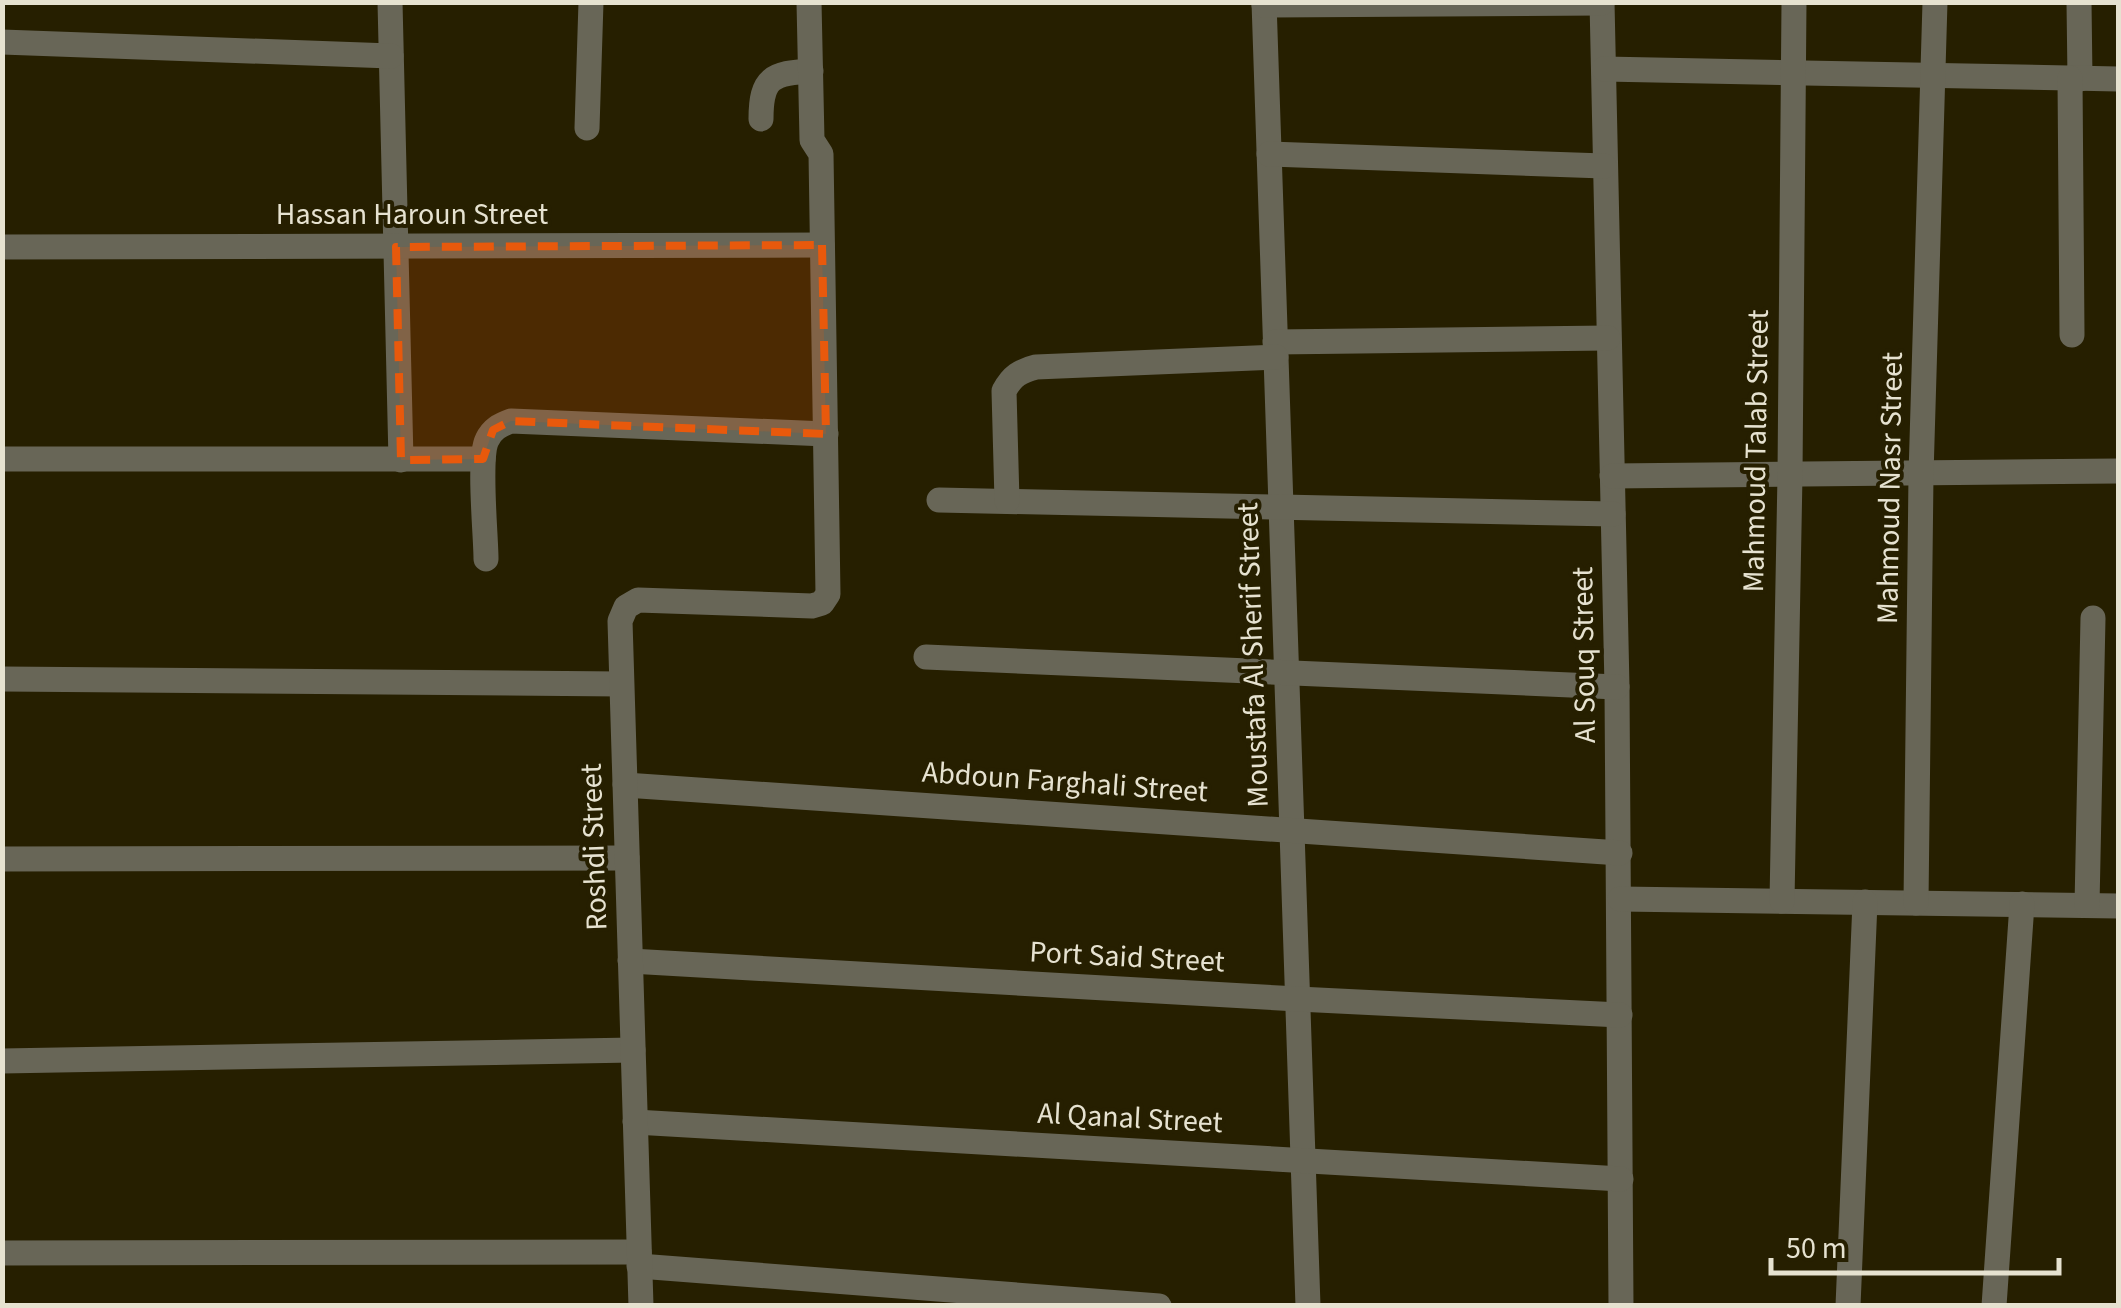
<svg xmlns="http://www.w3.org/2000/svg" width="2121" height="1308" viewBox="0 0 2121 1308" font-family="'Source Sans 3',sans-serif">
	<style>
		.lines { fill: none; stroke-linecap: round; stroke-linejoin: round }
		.street { stroke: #686657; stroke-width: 25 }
		.marked { fill: #e8590c; fill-opacity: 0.2; stroke: #e8590c; stroke-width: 8; stroke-dasharray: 20 12; stroke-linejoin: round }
		.labels { text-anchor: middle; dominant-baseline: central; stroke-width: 8; stroke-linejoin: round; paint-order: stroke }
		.street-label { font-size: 30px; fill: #e6e2d0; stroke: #261f00 }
	</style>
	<rect width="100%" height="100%" fill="#261f00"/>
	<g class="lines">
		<g class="street">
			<path d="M390 2 401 460"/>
			<path d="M1264 2 1308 1306"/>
			<path d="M1602 2 1617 687 1621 1306"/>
			<path d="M2079 2 2080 79"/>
			<path d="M1264 5 1602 3"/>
			<path d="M2 42 391 56"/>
			<path d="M1604 69 2118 79"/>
			<path d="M2070 78 2072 335"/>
			<path d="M761 119C761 78 772 73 811 71"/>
			<path d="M587 128 591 2"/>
			<path d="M1269 154 1604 166"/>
			<path d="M2 247 822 245"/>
			<path d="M1275 342 1608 338"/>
			<path d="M2 459H483"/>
			<path d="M1612 476 2118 471"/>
			<path d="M939 500 1613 514"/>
			<path d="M1007 501 1004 391C1012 376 1020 371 1036 367L1276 357"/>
			<path d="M486 559C486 535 478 458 487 440 492 429 500 425 511 421L826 434"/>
			<path d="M926 657 1617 687"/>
			<path d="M2 679 621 684"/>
			<path d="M625 785 1620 853"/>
			<path d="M2 859 627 858"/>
			<path d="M1620 899 2118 906"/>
			<path d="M1782 901 1790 475 1794 2"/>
			<path d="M1916 903 1921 475 1935 2"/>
			<path d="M2087 905 2093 618"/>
			<path d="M630 961 1298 999 1620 1015"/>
			<path d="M2 1061 633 1050"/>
			<path d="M635 1122 1621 1179"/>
			<path d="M2 1253 639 1252"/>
			<path d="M639 1266 1159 1306"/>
			<path d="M641 1306 620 621 626 607 638 600 812 606 822 603 828 594 821 154 812 140 809 2"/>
			<path d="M1848 1306 1865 902"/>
			<path d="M1994 1306 2022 904"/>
		</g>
	</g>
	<path class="marked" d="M822 245 826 434 511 421 493 430 483 459 401 460 396 247Z"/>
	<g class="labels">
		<g class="street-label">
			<text x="412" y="214">Hassan Haroun Street</text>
			<text transform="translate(1756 451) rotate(-89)">Mahmoud Talab Street</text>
			<text transform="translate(1890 488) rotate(-89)">Mahmoud Nasr Street</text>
			<text transform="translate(1253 655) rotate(-92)">Moustafa Al Sherif Street</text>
			<text transform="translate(1584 655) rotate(-91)">Al Souq Street</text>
			<text transform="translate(1065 782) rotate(4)">Abdoun Farghali Street</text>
			<text transform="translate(594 847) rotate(-92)">Roshdi Street</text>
			<text transform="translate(1127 957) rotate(3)">Port Said Street</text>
			<text transform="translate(1130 1118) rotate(3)">Al Qanal Street</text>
		</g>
	</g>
	<rect width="2121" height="1308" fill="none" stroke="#e6e2d0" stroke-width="10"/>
	<path d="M1771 1258v15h288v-15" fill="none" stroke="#e6e2d0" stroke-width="5"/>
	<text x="1786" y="1258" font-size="30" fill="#e6e2d0" stroke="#261f00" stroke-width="8" paint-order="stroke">50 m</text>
</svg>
